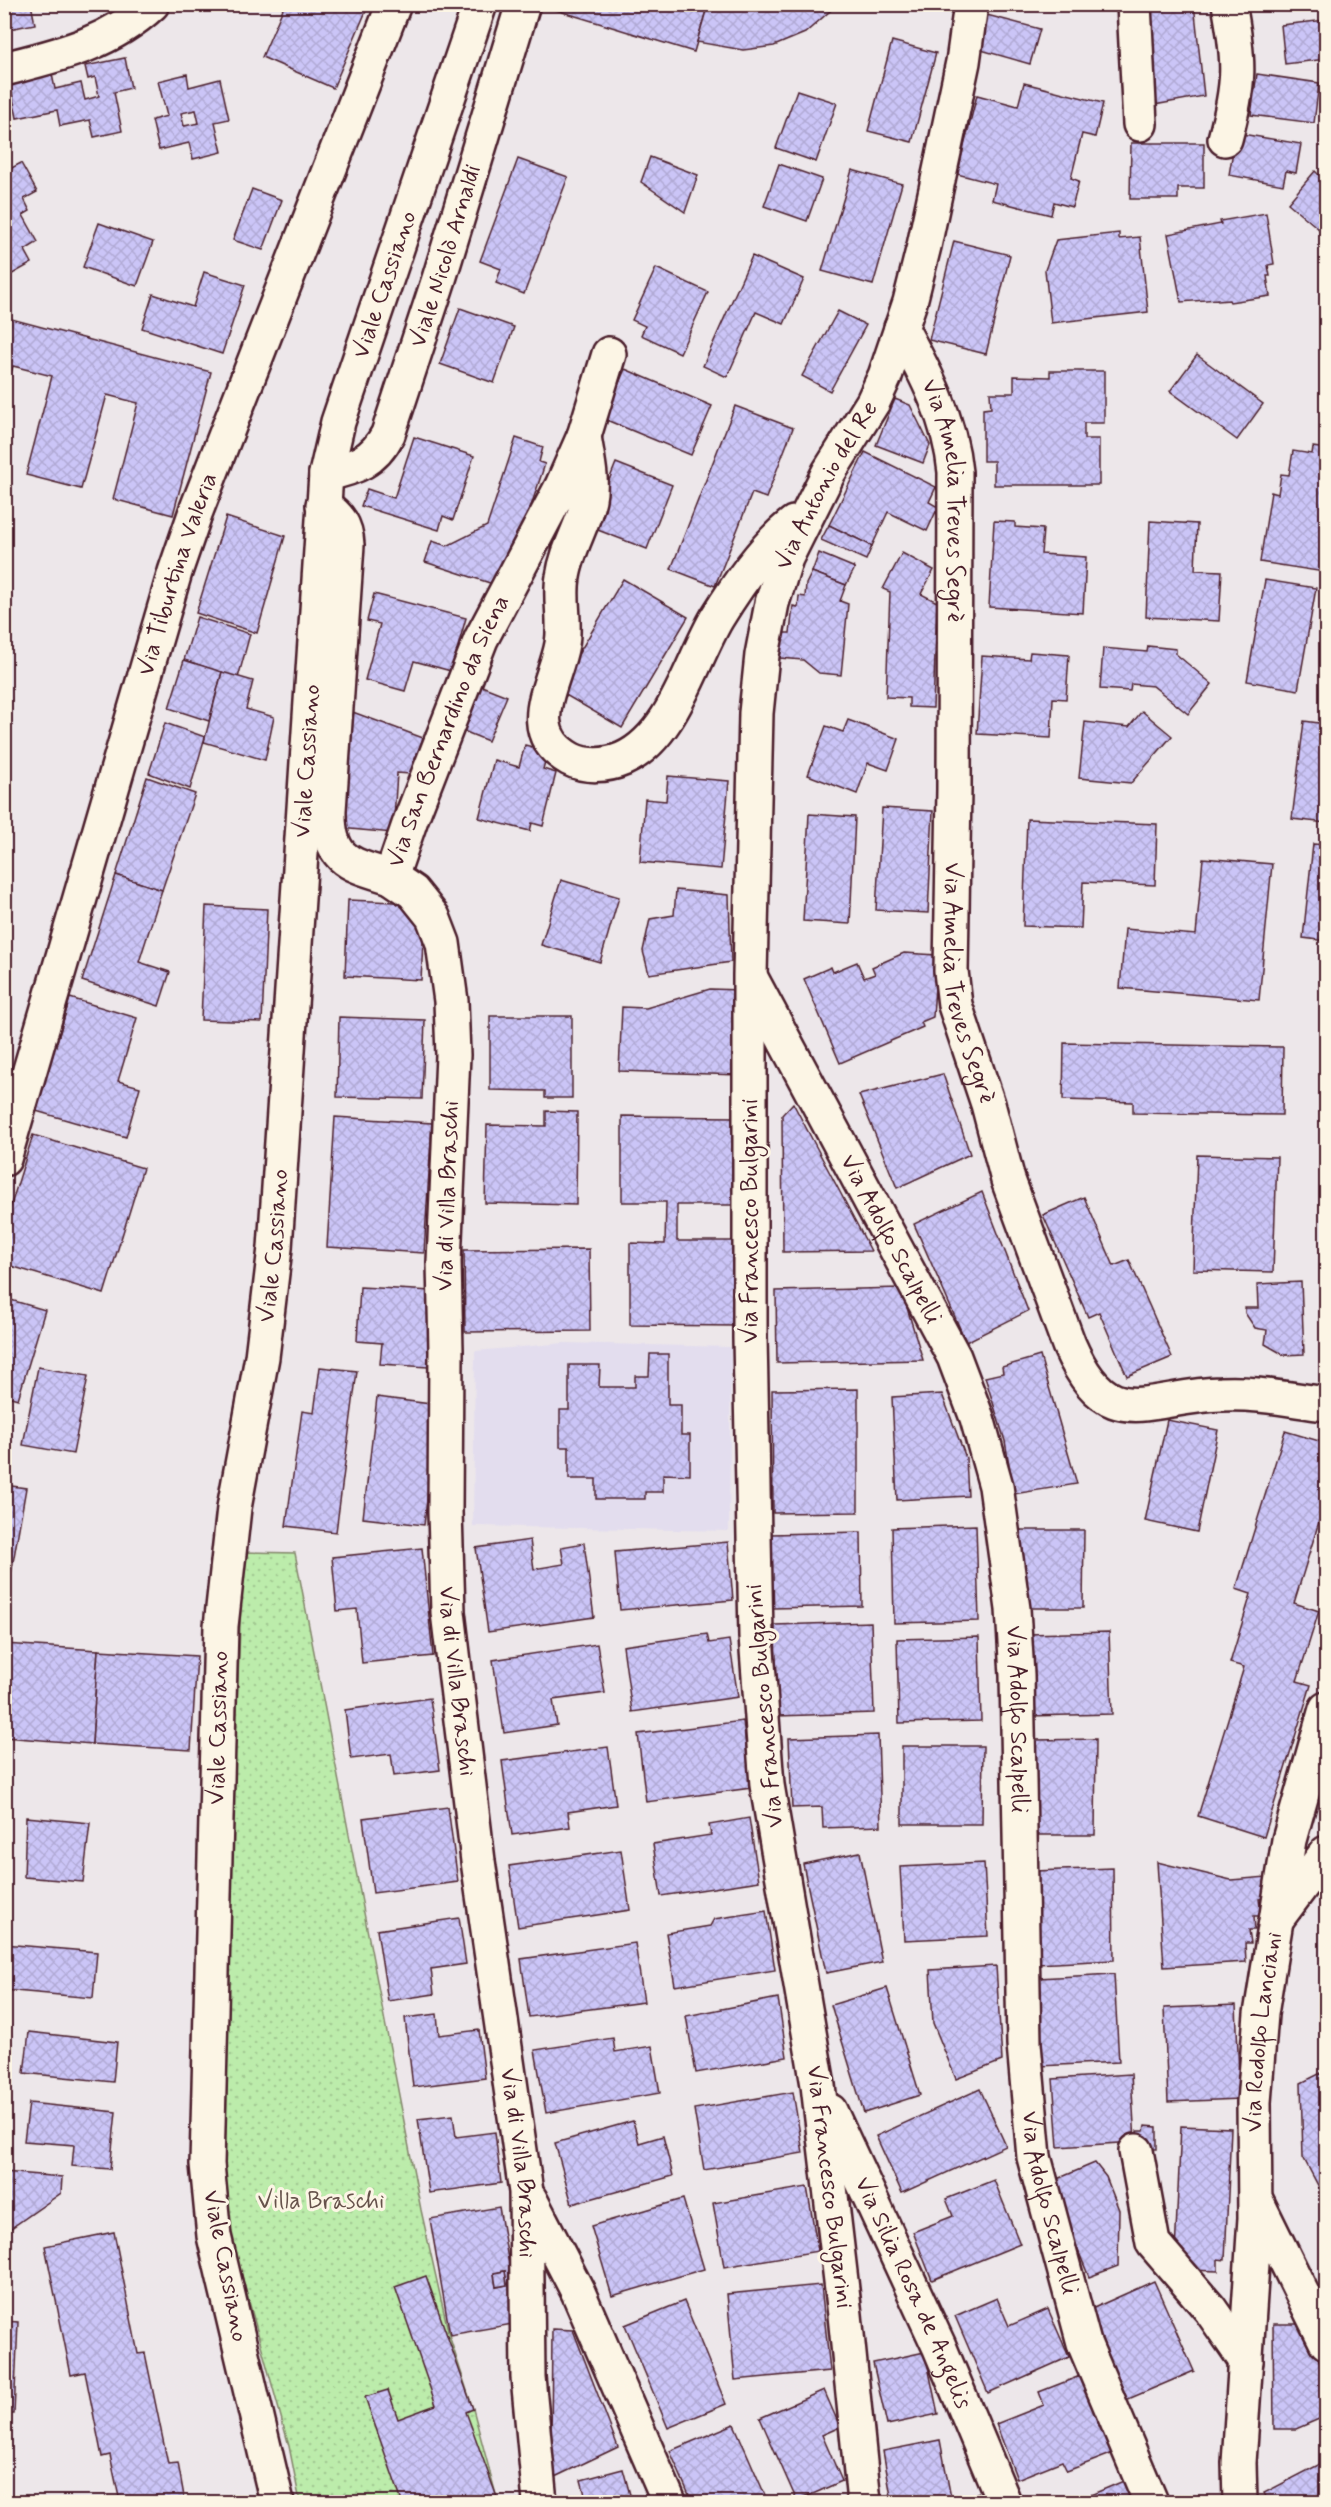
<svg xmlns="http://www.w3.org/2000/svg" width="1331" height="2507" viewBox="0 0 1331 2507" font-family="Mynerve,sans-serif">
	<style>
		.built { fill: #e3ddee }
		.park { fill: url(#park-dots); stroke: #83866b; stroke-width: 1.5 }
		.building { fill: url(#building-cross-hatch); stroke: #4a1f2b; stroke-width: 1.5; fill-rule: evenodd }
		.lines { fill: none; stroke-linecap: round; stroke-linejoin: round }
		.minor-casing { stroke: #4a1f2b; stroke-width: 38 }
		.major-casing { stroke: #4a1f2b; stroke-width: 38 }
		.minor { stroke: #fcf5e5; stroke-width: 33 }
		.major { stroke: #fcf5e5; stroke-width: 33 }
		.labels { text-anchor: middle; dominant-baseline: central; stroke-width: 6; stroke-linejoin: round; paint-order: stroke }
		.street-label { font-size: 24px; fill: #4a1f2b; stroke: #fcf5e5 }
		.park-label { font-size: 24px; fill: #66524b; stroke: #fcf5e5 }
	</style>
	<defs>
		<pattern id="park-dots" width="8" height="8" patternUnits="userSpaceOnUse" patternTransform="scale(1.5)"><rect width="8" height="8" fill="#bcecab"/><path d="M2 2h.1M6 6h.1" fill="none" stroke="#a3ca93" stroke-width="1.8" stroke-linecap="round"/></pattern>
		<pattern id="building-cross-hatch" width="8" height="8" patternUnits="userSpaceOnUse" patternTransform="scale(1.5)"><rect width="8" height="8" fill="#cbc5f7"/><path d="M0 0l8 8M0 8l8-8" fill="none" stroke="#b0a9d4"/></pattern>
	</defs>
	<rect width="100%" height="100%" fill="#ede7ea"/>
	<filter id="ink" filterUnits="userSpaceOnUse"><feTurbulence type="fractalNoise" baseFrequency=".0167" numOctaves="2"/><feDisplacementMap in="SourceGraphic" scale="12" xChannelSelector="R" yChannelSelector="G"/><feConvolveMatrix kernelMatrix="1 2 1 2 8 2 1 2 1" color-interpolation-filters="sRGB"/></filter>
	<g filter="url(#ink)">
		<path class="built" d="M564 1343 731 1347 729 1531 473 1526 475 1351Z"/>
		<path class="park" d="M243 1552 295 1553 421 2210 449 2335 473 2409 498 2502H300L289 2446 224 2211 234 1778Z"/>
		<g class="building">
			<path d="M4 4H31L35 24 4 30Z"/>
			<path d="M285 4H369L333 88 262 57Z"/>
			<path d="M558 4H708L694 52 556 10Z"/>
			<path d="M708 4H838L805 33 774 46 743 50 697 42Z"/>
			<path d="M1178 4H1194L1204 96 1154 105 1144 10Z"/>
			<path d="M983 14 1040 29 1030 64 974 48Z"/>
			<path d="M1326 20V59L1285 64 1281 25Z"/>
			<path d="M892 41 936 53 912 142 868 131Z"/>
			<path d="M125 58 131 88 114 92 122 131 94 137 90 120 60 126 57 110 17 118 10 83 52 74 55 89 81 83 85 100 99 96 95 77 88 79 85 66Z"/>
			<path d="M187 74 189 87 220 79 229 119 215 122 222 152 193 159 189 143 159 150 152 120 167 116 158 81ZM196 110 199 123 184 126 181 113Z"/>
			<path d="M1257 74 1319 83 1314 123 1251 115Z"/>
			<path d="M1024 83 1103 103 1095 137 1082 134 1071 178 1079 181 1072 207 1054 202 1051 215 992 200 996 184 957 174 977 95 1018 106Z"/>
			<path d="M797 90 837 103 816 162 776 148Z"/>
			<path d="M1236 133 1301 144 1296 173 1286 171 1283 185 1229 175Z"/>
			<path d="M1131 143H1204V188H1178V199H1130Z"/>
			<path d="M650 157 698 175 685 212 641 182Z"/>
			<path d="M518 159 568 177 524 294 496 283 501 269 480 261Z"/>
			<path d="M21 163 37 192 24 199 30 211 23 215 38 242 25 250 32 263 7 277 4 273V172Z"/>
			<path d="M779 164 822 179 807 221 764 206Z"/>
			<path d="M852 170 902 184 873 285 822 271Z"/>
			<path d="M1315 171 1322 178 1326 173V235L1288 203Z"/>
			<path d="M252 189 282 200 263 250 233 240Z"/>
			<path d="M1266 213 1274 264 1268 265 1270 276H1267L1270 296 1230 302 1229 300 1218 301V299L1181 302 1168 234 1221 224 1220 221Z"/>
			<path d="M99 223 153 242 137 286 83 267Z"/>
			<path d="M1119 233V239L1140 237 1148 312 1051 323 1045 270 1056 240Z"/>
			<path d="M954 241 1010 255 986 354 929 340Z"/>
			<path d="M752 256 804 279 784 324 756 312 727 377 703 366Z"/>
			<path d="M656 268 708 292 680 353 641 335 645 326 632 320Z"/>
			<path d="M204 272 245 285 222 354 142 328 153 294 193 307Z"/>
			<path d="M460 308 514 327 494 383 440 364Z"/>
			<path d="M838 311 866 325 830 391 802 376Z"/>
			<path d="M4 317 211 372 173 515 113 499 138 403 107 395 81 489 26 475 52 376 13 366 4 397Z"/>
			<path d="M1197 355 1263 404 1237 440 1170 391Z"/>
			<path d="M625 369 712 406 691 455 604 419Z"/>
			<path d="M1050 371H1104V423H1084V439H1099V485H994V461H983V409L991 408 990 393H1014V376L1050 377Z"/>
			<path d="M895 399 910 405 930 445 923 463 876 445Z"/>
			<path d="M735 406 793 428 766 498 752 493 715 586 671 569Z"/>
			<path d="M414 437 474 456 453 520 443 516 439 530 361 506 367 489 394 498Z"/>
			<path d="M516 438 543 447 539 462 545 464 510 569 500 566 493 584 425 562 432 541 447 546 487 526Z"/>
			<path d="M1313 447 1326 449V558L1324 572 1260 562 1271 492 1278 494 1281 474 1289 475 1293 451 1312 454Z"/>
			<path d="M865 452 936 487 929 502 938 507 927 531 888 512 872 546 829 525Z"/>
			<path d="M616 463 672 485 647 549 590 527Z"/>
			<path d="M226 517 285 536 257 633 196 613Z"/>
			<path d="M994 521 1015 522V527L1043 529 1041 554 1086 557 1083 613 989 607Z"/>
			<path d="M1150 521 1197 524 1195 570 1222 571 1219 621 1146 617Z"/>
			<path d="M829 525 872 546 866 560 821 540Z"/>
			<path d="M819 553 855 568 846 585 812 572Z"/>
			<path d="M902 553 934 570 921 594 937 602 933 708 909 707V698L886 697 890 592 883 589Z"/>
			<path d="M812 572 846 585 840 601 848 604 841 675 819 673 803 660 780 658 783 633H790L793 606 798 607 799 596 805 597 806 584Z"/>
			<path d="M623 579 688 617 622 728 557 690Z"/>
			<path d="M1265 580 1316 588 1298 690 1247 681Z"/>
			<path d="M374 594 466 618 451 671 414 661 405 691 365 680 380 624 367 621Z"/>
			<path d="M197 617 250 634 238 678 184 660Z"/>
			<path d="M1148 646 1176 649V654L1212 684 1188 714 1153 686 1131 684 1130 691 1100 689 1103 648 1147 652Z"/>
			<path d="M1030 652 1069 655 1066 699 1053 698 1051 738 977 734 982 656 1029 659Z"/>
			<path d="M184 660 222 672 209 721 169 708Z"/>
			<path d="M222 672 253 681 246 709 274 717 265 760 204 742Z"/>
			<path d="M474 683 507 696 488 741 456 728Z"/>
			<path d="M350 711 423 738 410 774 397 773 393 833 340 828Z"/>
			<path d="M1142 711 1172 736 1131 783 1079 778 1085 722 1129 727Z"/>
			<path d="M848 720 899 739 888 770 868 763 857 794 808 775 826 726 843 732Z"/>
			<path d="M1304 721 1326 724V823L1292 819Z"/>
			<path d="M165 723 205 737 190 789 149 773Z"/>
			<path d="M525 745 548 751 543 769 556 773 543 826 532 823 530 831 479 818 494 760 519 767Z"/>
			<path d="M668 776 729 781 721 869 640 862 645 799 666 801Z"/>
			<path d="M147 777 195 794 162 890 116 875Z"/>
			<path d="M882 808 933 811 928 913 876 910Z"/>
			<path d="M809 814 855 817 850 924 803 921Z"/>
			<path d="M1027 819 1157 824 1155 885 1083 882 1081 928 1023 926Z"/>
			<path d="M1313 844 1326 845V941L1303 938Z"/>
			<path d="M1203 858 1272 864 1259 1000 1120 988 1125 929 1196 935Z"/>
			<path d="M116 875 162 890 139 962 170 972 159 1006 82 981Z"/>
			<path d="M561 880 619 897 600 962 541 945Z"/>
			<path d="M676 890 729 895 731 962 649 974 643 951 650 919 674 915Z"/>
			<path d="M348 900 395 902 424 922 421 980 345 976Z"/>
			<path d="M206 906 267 909 262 1022 201 1020Z"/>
			<path d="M904 953 937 955 933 1017 921 1022 923 1027 840 1063 804 979 831 967 833 972 857 962 864 978 875 974 872 967Z"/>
			<path d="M710 989 741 990 739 1075 619 1071 622 1007 646 1008Z"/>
			<path d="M70 998 137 1018 118 1081 140 1087 126 1137 36 1111Z"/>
			<path d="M490 1016H572V1098H545V1091L490 1090Z"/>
			<path d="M339 1017 425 1020 422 1099 337 1097Z"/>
			<path d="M1064 1043 1283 1047 1282 1115 1133 1113V1102L1063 1100Z"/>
			<path d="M943 1074 970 1154 897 1188 859 1095Z"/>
			<path d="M793 1103 871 1251 783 1252 782 1115Z"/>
			<path d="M546 1111 577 1112 576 1205 485 1203 487 1125 546 1126Z"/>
			<path d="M622 1116 738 1117 737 1205H677V1241H739L738 1326 630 1325V1243L665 1244 666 1202H622Z"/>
			<path d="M335 1117 432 1123 424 1253 327 1247Z"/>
			<path d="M33 1135 143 1168 104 1294 4 1264V1227Z"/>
			<path d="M1197 1155 1277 1157 1273 1272 1193 1270Z"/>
			<path d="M982 1192 1028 1311 966 1342 914 1224Z"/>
			<path d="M1084 1197 1114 1266 1129 1260 1172 1357 1127 1376 1099 1312 1088 1317 1043 1215Z"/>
			<path d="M589 1249 590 1331 465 1332 464 1250Z"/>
			<path d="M1301 1282 1304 1354 1284 1355 1265 1344 1267 1330 1255 1328 1245 1313V1308H1258L1257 1284Z"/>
			<path d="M360 1287 432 1291 428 1367 380 1364 382 1343 357 1341Z"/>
			<path d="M901 1288 923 1360 777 1363 776 1291Z"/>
			<path d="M4 1298 45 1310 18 1399 4 1395Z"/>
			<path d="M650 1354H668V1405H681V1435H690V1475L663 1474V1492H645V1499H596V1479H569V1447H560V1410H569V1365H600L599 1387H635V1376H649Z"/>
			<path d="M1040 1356 1077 1484 1014 1494 1005 1441 985 1377 1003 1373 1002 1367Z"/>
			<path d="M38 1367 88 1376 73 1454 23 1445Z"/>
			<path d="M320 1367 357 1371 336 1532 286 1526 302 1411 314 1413Z"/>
			<path d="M858 1389V1512L773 1513 772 1390Z"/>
			<path d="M942 1394 966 1458 968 1496 897 1500 892 1397Z"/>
			<path d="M377 1397 438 1405 424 1525 363 1518Z"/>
			<path d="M1167 1420 1218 1430 1197 1532 1145 1521Z"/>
			<path d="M1285 1431 1326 1443V1499L1294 1603 1319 1611 1297 1681 1311 1685 1264 1837 1198 1816 1244 1667 1230 1663 1251 1594 1236 1589Z"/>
			<path d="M4 1485 26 1488 4 1614Z"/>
			<path d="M976 1525 979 1621 894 1623 892 1528Z"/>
			<path d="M1021 1530H1084L1083 1608H1021Z"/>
			<path d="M861 1532 862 1606 773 1608 771 1534Z"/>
			<path d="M530 1540 534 1569 564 1564 561 1547 584 1543 594 1617 488 1632 476 1548Z"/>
			<path d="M728 1542 733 1600 620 1610 615 1552Z"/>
			<path d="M422 1548 433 1656 362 1663 357 1609 337 1611 332 1557Z"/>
			<path d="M871 1622 874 1713 777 1716 775 1625Z"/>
			<path d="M1109 1632 1112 1714 1029 1716 1027 1634Z"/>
			<path d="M707 1634 709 1643 729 1640 738 1697 632 1712 623 1646Z"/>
			<path d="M979 1637 981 1721 899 1723 897 1639Z"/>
			<path d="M4 1644 98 1650 92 1744 4 1737Z"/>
			<path d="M597 1644 605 1693 553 1700 557 1725 504 1733 493 1660Z"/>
			<path d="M98 1650 197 1656 191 1750 92 1744Z"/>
			<path d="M430 1698 440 1770 394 1776 391 1754 351 1759 345 1710Z"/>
			<path d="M743 1721 751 1788 646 1802 638 1734Z"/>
			<path d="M878 1735 881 1826 823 1828 822 1807 792 1808 789 1738Z"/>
			<path d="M1096 1739 1095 1835H1036L1035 1740Z"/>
			<path d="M902 1746H983L982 1824H902Z"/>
			<path d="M608 1747 616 1805 568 1812 570 1827 512 1835 502 1761Z"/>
			<path d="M448 1807 458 1882 373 1893 363 1818Z"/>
			<path d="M26 1817 90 1823 83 1882 24 1877Z"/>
			<path d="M749 1818 759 1881 661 1896 653 1844 711 1835 709 1825Z"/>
			<path d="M621 1850 630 1910 518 1927 509 1866Z"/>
			<path d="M860 1852 882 1962 826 1973 803 1864Z"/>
			<path d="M1157 1862 1231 1880 1267 1877 1269 1898 1259 1899 1261 1916H1254L1255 1930H1249L1251 1943H1245L1246 1962 1164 1967Z"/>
			<path d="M984 1863 988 1936 904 1940 900 1867Z"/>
			<path d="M1113 1868 1114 1960 1036 1964 1035 1871Z"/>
			<path d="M766 1911 775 1970 675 1986 666 1933 710 1926 714 1919Z"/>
			<path d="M459 1918 466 1964 431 1969 434 1994 388 2001 377 1930Z"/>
			<path d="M635 1943 644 2002 529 2017 521 1959Z"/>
			<path d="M4 1944 97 1952 93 1998 4 1990Z"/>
			<path d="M996 1966 1002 2061 956 2079 933 2023 930 1970Z"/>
			<path d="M1114 1974 1119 2062 1040 2066 1038 1978Z"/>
			<path d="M887 1988 920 2095 864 2113 831 2005Z"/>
			<path d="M778 1998 787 2057 696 2073 686 2016Z"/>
			<path d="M1236 2005 1240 2099 1168 2102 1164 2008Z"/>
			<path d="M437 2014 439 2035 479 2030 485 2078 413 2087 405 2018Z"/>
			<path d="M4 2025 10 2026 5 2067H4Z"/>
			<path d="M29 2032 117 2042 113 2082 24 2073Z"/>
			<path d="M613 2038 615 2052 652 2046 660 2093 546 2113 535 2050Z"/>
			<path d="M1321 2073 1326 2084V2189L1321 2191 1303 2157 1301 2083Z"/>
			<path d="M1131 2074 1135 2142 1058 2147 1053 2079Z"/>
			<path d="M980 2089 1006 2146 902 2193 876 2136Z"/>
			<path d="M793 2092 803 2153 704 2170 694 2109Z"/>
			<path d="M29 2103 116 2112 110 2169 72 2166 74 2145 24 2141Z"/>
			<path d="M453 2115 456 2137 495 2132 501 2183 429 2193 418 2119Z"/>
			<path d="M633 2121 639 2143 663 2136 673 2176 572 2204 555 2143Z"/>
			<path d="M1145 2126 1157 2127V2149H1133L1137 2142V2131H1144Z"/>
			<path d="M1181 2126 1231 2128 1225 2260 1218 2259V2271L1186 2270 1175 2253Z"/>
			<path d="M1095 2163 1106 2177 1119 2210 1118 2266 1089 2277 1050 2182Z"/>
			<path d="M4 2172 62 2177 61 2193 4 2233Z"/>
			<path d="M994 2180 1020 2244 932 2280 913 2232 953 2216 946 2199Z"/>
			<path d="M807 2187 818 2251 724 2267 713 2203Z"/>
			<path d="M683 2199 704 2269 612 2296 591 2226Z"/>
			<path d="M499 2207 519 2323 450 2335 430 2219ZM505 2271 507 2285 496 2287 494 2273Z"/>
			<path d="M114 2232 138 2354 145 2353 168 2464 178 2463 185 2502H120L110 2455 102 2457 85 2372 71 2375 45 2246Z"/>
			<path d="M505 2271 507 2285 496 2287 494 2273Z"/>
			<path d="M426 2276 473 2409 466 2412 498 2500 491 2502H402L365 2397 388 2390 398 2419 436 2405 395 2287Z"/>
			<path d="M1154 2281 1194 2371 1126 2400 1087 2311Z"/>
			<path d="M821 2285 830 2371 735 2380 727 2294Z"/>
			<path d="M997 2298 1009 2326 1048 2309 1069 2357 988 2393 955 2316Z"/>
			<path d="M684 2301 726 2404 668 2428 625 2325Z"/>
			<path d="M4 2321 18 2322 14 2414H4Z"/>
			<path d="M1273 2324H1304L1326 2377V2416L1296 2429H1274Z"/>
			<path d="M552 2329 573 2330 618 2447 542 2483 551 2450Z"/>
			<path d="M925 2352 938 2414 887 2425 873 2363Z"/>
			<path d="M1085 2374 1116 2452 1067 2471 1062 2461 1017 2479 996 2424 1044 2405 1039 2392Z"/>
			<path d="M824 2390 840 2427 822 2435 842 2481 797 2501 760 2418Z"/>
			<path d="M734 2424 768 2502H692L670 2451Z"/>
			<path d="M940 2440 951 2498 980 2493 982 2502H892L883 2451Z"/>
			<path d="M1326 2461V2502H1269L1264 2493Z"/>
			<path d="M623 2469 632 2502H587L581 2480Z"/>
			<path d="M1126 2480 1136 2502H1074Z"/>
		</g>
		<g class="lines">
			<g class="minor-casing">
				<g id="minor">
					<path d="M1134 4 1140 124"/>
					<path d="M4 69C59 55 109 44 152 4"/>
					<path d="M1225 139C1240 83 1240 62 1229 4"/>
					<path id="s1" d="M901 328C926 374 950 419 955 472L954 789 951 971 955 1005 988 1104 1008 1180 1069 1345C1109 1436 1146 1396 1221 1394 1256 1392 1292 1400 1326 1404"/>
					<path d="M584 436 609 354"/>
					<path id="s2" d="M326 474C355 468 374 461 388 434L439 279 523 4"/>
					<path id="s3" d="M323 505C339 516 346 525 347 545L329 810C328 861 349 864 391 877L411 819 481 639 562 486 584 436C587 457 593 479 589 499 583 526 567 549 563 577 559 599 566 621 562 644 555 684 520 731 570 759 585 767 607 766 623 759 673 737 691 662 717 618 736 587 765 545 794 523"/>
					<path id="s4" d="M391 877 413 892 433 917 443 943 451 1001 453 1055 444 1262 446 1351 445 1512 448 1612 478 1861 526 2192 528 2377 540 2502"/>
					<path id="s5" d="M752 980 954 1357 977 1418 996 1486 1013 1609 1017 1675 1024 2044 1034 2157 1084 2343 1151 2502"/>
					<path d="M1279 1916 1326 1853"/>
					<path id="s6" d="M830 2111 939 2346 1004 2502"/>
					<path d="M1136 2151 1153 2243 1210 2309 1246 2361"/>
					<path d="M530 2199 578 2292 669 2502"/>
					<path d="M1257 2202 1326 2342"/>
					<path id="s7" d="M277 2502 214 2236 207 2164 221 1626 234 1508 262 1357 275 1248 326 474 338 422 480 4"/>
					<path id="s8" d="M864 2502 845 2315 818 2085 767 1785 756 1636 750 1338V975L756 713 762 655 772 603 786 558 829 472 873 402 885 376 910 302 924 246 963 62 971 4"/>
					<path id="s9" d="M1240 2502 1239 2463 1255 2218 1254 2102 1261 2014 1289 1840 1326 1709"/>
				</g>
			</g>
			<g class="major-casing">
				<g id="major">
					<path id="s10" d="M4 1159 175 572 196 511 394 4"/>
				</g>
			</g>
			<use href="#minor" class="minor"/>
			<use href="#major" class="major"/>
		</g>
	</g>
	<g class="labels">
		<g class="street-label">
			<text stroke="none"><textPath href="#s2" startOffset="264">Viale Nicolò Arnaldi</textPath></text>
			<text stroke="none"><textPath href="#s7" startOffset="2240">Viale Cassiano</textPath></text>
			<text stroke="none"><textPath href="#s8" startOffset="2038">Via Antonio del Re</textPath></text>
			<text stroke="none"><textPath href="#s1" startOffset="182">Via Amelia Treves Segrè</textPath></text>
			<text stroke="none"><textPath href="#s10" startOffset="610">Via Tiburtina Valeria</textPath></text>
			<text stroke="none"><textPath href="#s3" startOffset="574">Via San Bernardino da Siena</textPath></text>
			<text stroke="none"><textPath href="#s7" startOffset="1754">Viale Cassiano</textPath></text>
			<text stroke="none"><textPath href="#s1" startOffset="668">Via Amelia Treves Segrè</textPath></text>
			<text transform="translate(448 1196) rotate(-88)">Via di Villa Braschi</text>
			<text transform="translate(750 1221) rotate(-90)">Via Francesco Bulgarini</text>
			<text stroke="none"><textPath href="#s5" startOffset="294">Via Adolfo Scalpelli</textPath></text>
			<text stroke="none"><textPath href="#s7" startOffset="1268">Viale Cassiano</textPath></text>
			<text stroke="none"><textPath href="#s4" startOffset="826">Via di Villa Braschi</textPath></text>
			<text transform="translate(765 1706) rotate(-95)">Via Francesco Bulgarini</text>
			<text stroke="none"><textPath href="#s5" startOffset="798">Via Adolfo Scalpelli</textPath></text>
			<text stroke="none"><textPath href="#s7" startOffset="782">Viale Cassiano</textPath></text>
			<text stroke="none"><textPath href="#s9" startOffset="471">Via Rodolfo Lanciani</textPath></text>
			<text stroke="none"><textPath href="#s4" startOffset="1312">Via di Villa Braschi</textPath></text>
			<text transform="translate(829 2187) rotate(83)">Via Francesco Bulgarini</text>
			<text stroke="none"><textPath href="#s5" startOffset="1284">Via Adolfo Scalpelli</textPath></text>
			<text transform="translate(225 2266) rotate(79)">Viale Cassiano</text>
			<text stroke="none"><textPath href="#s6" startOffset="200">Via Silia Rosa de Angelis</textPath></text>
		</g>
		<g class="park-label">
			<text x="321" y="2201">Villa Braschi</text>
		</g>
	</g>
	<rect width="1331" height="2507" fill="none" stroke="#fcf5e5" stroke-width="24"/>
	<rect x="12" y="12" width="1307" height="2483" fill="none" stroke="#4a1f2b" stroke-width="2" filter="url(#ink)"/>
</svg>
